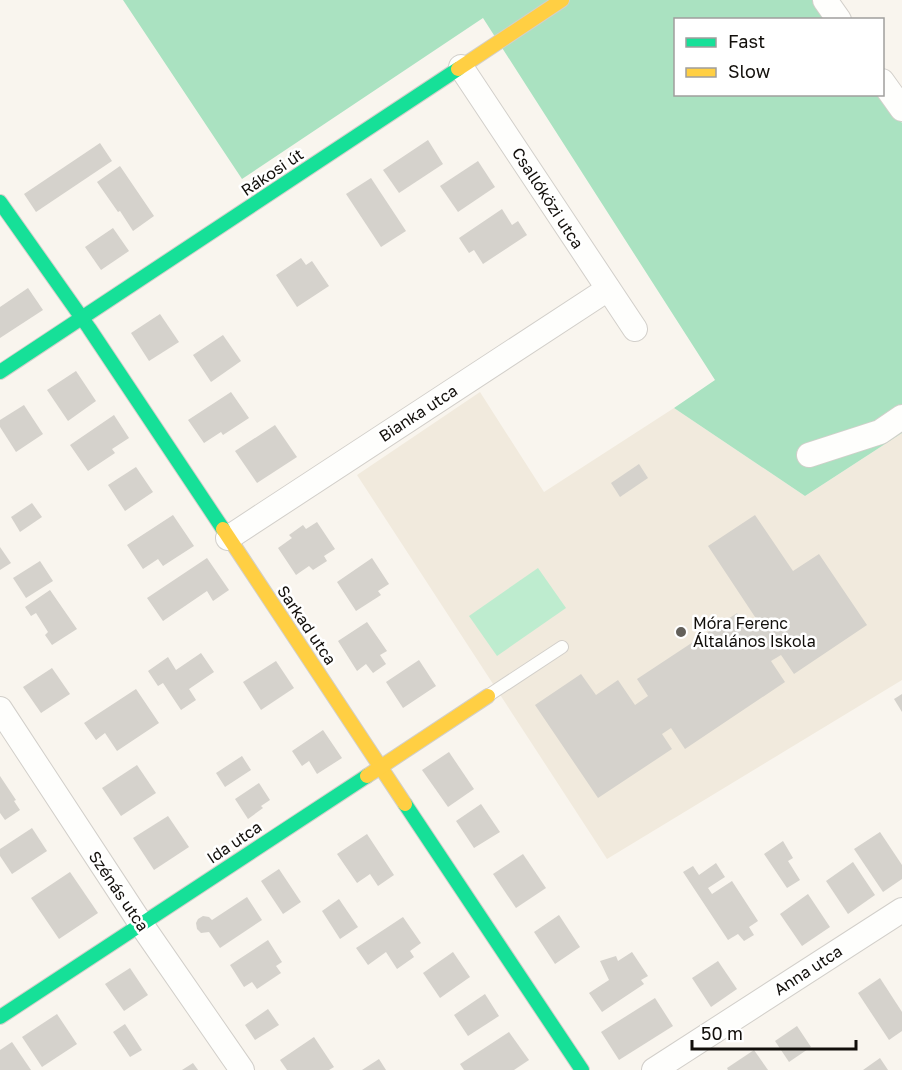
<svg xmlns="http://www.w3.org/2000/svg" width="902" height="1070" viewBox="0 0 902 1070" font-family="'Golos Text',sans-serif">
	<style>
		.built { fill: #f1eadd }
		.green { fill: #beeccf }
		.forest { fill: #aae2c1 }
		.building { fill: #d5d2cc }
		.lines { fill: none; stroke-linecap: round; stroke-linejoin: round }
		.lane-casing { stroke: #d2cfca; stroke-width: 14 }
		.street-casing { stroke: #d2cfca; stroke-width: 26 }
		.fast-casing { stroke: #d2cfca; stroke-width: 16 }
		.slow-casing { stroke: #d2cfca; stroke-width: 16 }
		.lane { stroke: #fefefc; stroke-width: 12 }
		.street { stroke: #fefefc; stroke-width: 24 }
		.fast { stroke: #16e098; stroke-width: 14 }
		.slow { stroke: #ffcf43; stroke-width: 14 }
		.poi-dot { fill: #63605a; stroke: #fff; stroke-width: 2 }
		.labels { text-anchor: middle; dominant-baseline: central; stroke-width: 5; stroke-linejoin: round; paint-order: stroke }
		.street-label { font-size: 16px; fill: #120f0b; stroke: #fff }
		.poi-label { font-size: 16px; fill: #120f0b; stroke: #fff; text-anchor: start }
	</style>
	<rect width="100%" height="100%" fill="#f9f5ee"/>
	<path class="built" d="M480 392 544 492 674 408 805 496 902 433V680L607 859 357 475Z"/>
	<path class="green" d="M538 568 566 608 497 656 469 616Z"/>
	<path class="forest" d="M123 0H820L833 19 676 20V94H883L902 123V433L805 496 674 408 715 380 483 18 242 179Z"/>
	<g class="building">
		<path d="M428 140 443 164 399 193 383 170Z"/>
		<path d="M100 143 112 161 36 212 24 194Z"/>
		<path d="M478 161 495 187 458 212 440 186Z"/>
		<path d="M120 166 154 216 133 231 120 211 118 212 97 182Z"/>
		<path d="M371 178 406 231 381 247 346 194Z"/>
		<path d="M502 209 512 225 518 221 527 235 483 264 474 250 469 253 459 238Z"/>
		<path d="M113 228 129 251 101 270 85 247Z"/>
		<path d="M301 258 306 265 312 261 329 286 297 307 276 275Z"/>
		<path d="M28 288 43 310 0 338V307Z"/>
		<path d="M160 314 179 342 149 361 131 333Z"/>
		<path d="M223 335 241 361 211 382 193 355Z"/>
		<path d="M76 371 96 401 68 421 47 390Z"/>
		<path d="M231 392 249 418 223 435 221 432 204 443 188 420Z"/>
		<path d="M24 405 43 434 16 452 0 427V420Z"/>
		<path d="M114 415 129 438 112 449 115 453 88 471 70 445Z"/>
		<path d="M275 425 297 457 257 483 235 451Z"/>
		<path d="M639 464 648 478 620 497 611 483Z"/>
		<path d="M136 467 153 492 125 511 108 485Z"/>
		<path d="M32 503 42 517 20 532 11 517Z"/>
		<path d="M173 515 194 546 163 566 158 559 143 569 127 545Z"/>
		<path d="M755 515 793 571 819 554 867 625 794 674 781 655 771 661 785 682 685 749 671 728 662 734 672 749 598 798 535 705 581 674 596 695 618 680 635 705 648 696 637 679 737 613 748 630 759 623 708 546Z"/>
		<path d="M317 522 335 549 324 556 327 561 313 570 309 566 296 575 278 548 292 538 289 535 303 525 306 529Z"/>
		<path d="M0 547 11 563 0 570Z"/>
		<path d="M207 558 229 590 213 601 207 591 163 621 147 598Z"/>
		<path d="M372 558 389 584 378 591 381 595 356 611 337 582Z"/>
		<path d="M40 561 53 581 26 598 13 578Z"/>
		<path d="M50 590 77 629 52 645 45 635 48 632 36 613 31 616 25 607Z"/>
		<path d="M367 622 387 651 380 655 386 664 373 673 366 664 357 671 338 641Z"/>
		<path d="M201 653 214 672 189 689 196 700 181 710 163 683 158 686 148 671 168 657 176 670Z"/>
		<path d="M419 660 436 686 403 708 386 682Z"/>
		<path d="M276 661 294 688 261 710 243 682Z"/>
		<path d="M52 668 70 694 41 713 23 687Z"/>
		<path d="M136 689 159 723 117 751 105 733 96 740 84 723Z"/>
		<path d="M902 694V712L894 699Z"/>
		<path d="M323 730 342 758 317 774 309 761 302 766 292 751Z"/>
		<path d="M449 752 474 789 448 807 422 770Z"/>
		<path d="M242 756 251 770 225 787 216 773Z"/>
		<path d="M137 765 156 793 121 816 102 788Z"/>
		<path d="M0 776 16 800 14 801 20 810 5 820 0 813Z"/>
		<path d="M259 783 270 800 261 806 263 808 248 819 235 799Z"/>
		<path d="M481 804 500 832 474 848 456 821Z"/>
		<path d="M168 816 189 847 154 870 133 838Z"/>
		<path d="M32 828 47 851 12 874 0 856V849Z"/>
		<path d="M880 832 902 865V879L883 892 854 849Z"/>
		<path d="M367 834 394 875 378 886 370 874 357 883 337 854Z"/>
		<path d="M783 841 793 858 788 861 800 880 787 888 764 854Z"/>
		<path d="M523 854 546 888 516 908 493 874Z"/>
		<path d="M853 862 875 895 848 914 826 881Z"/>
		<path d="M716 863 725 877 708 888 712 894 732 881 758 921 749 927 754 935 744 941 738 934 728 940 683 872 693 866 699 875Z"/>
		<path d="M279 869 301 902 283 914 261 881Z"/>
		<path d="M70 872 98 913 59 939 31 898Z"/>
		<path d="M808 894 830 927 802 946 780 914Z"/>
		<path d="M247 897 262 920 220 948 209 932 201 933 197 929 196 923 198 919 203 916 209 917 212 920Z"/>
		<path d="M339 899 358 927 340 939 322 911Z"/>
		<path d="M559 915 580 947 555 964 534 932Z"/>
		<path d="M403 917 421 943 410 951 414 957 397 969 386 952 368 965 356 948Z"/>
		<path d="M268 940 282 962 276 966 281 973 257 989 252 982 244 987 230 965Z"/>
		<path d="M453 952 470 977 440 998 423 973Z"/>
		<path d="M632 952 648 976 641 980 644 984 602 1012 589 993 609 980 600 961 616 956 618 961Z"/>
		<path d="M718 961 737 989 711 1007 692 978Z"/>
		<path d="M130 968 148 995 124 1011 105 984Z"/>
		<path d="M880 978 902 1012V1031L889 1040 858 993Z"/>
		<path d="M485 994 499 1016 468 1036 454 1015Z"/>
		<path d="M655 998 673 1026 619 1060 601 1032Z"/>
		<path d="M268 1009 279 1025 255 1040 245 1025Z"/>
		<path d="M57 1014 77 1044 42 1067 22 1037Z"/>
		<path d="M125 1024 142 1050 130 1057 113 1032Z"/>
		<path d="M797 1026 811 1047 789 1062 775 1041Z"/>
		<path d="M509 1032 529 1060 514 1070H464L460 1064Z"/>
		<path d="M314 1037 334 1067 329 1070H287L280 1060Z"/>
		<path d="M12 1042 31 1070H0V1050Z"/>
		<path d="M754 1050 768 1070H728L727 1068Z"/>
		<path d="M880 1058 888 1070H863Z"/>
		<path d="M379 1059 386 1070H362Z"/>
		<path d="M193 1063 198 1070H182Z"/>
	</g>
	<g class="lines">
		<g class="lane-casing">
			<path id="lane" d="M489 695 562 647"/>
		</g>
		<g class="street-casing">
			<g id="street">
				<path d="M825 0 839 20"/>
				<path d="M461 67 635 329"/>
				<path d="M882 81 902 109"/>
				<path d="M809 455 880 432 902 417"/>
				<path d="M228 538 608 289"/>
				<path d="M0 709 141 924 242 1070"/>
				<path d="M654 1070 902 910"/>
			</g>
		</g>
		<g class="fast-casing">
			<g id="fast">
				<path d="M0 202 89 328 223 529"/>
				<path d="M0 372 458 69"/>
				<path d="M405 804 582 1070"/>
				<path d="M0 1017 367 776"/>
			</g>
		</g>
		<g class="slow-casing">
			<g id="slow">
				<path d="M458 69 562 0"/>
				<path d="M223 529 405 804"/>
				<path d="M367 776 488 696"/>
			</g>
		</g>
		<use href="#lane" class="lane"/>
		<use href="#street" class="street"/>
		<use href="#fast" class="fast"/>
		<use href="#slow" class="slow"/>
	</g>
	<circle class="poi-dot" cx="681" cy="632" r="6"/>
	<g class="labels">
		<g class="street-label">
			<text transform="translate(272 172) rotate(-34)">Rákosi út</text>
			<text transform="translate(548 198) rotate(57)">Csallóközi utca</text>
			<text transform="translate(418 413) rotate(-33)">Bianka utca</text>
			<text transform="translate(307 625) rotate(56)">Sarkad utca</text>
			<text transform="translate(234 842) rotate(-34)">Ida utca</text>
			<text transform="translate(119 891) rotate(56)">Szénás utca</text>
			<text transform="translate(808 970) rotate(-33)">Anna utca</text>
		</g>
		<g class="poi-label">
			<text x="693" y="623">Móra Ferenc<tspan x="693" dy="18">Általános Iskola</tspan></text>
		</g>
	</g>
	<rect x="674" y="18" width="210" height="78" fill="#ffffff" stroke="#a09f9d" stroke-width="1.5"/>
	<rect x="686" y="38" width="30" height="9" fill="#16e098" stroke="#a09f9d" stroke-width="1.5"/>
	<text x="728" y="48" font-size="18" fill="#120f0b">Fast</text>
	<rect x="686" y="68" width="30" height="9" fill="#ffcf43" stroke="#a09f9d" stroke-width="1.5"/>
	<text x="728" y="78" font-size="18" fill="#120f0b">Slow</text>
	<path d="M692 1040v9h164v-9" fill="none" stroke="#120f0b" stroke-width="3"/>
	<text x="701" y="1040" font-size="18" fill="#120f0b" stroke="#ffffff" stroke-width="4.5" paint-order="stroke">50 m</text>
</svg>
